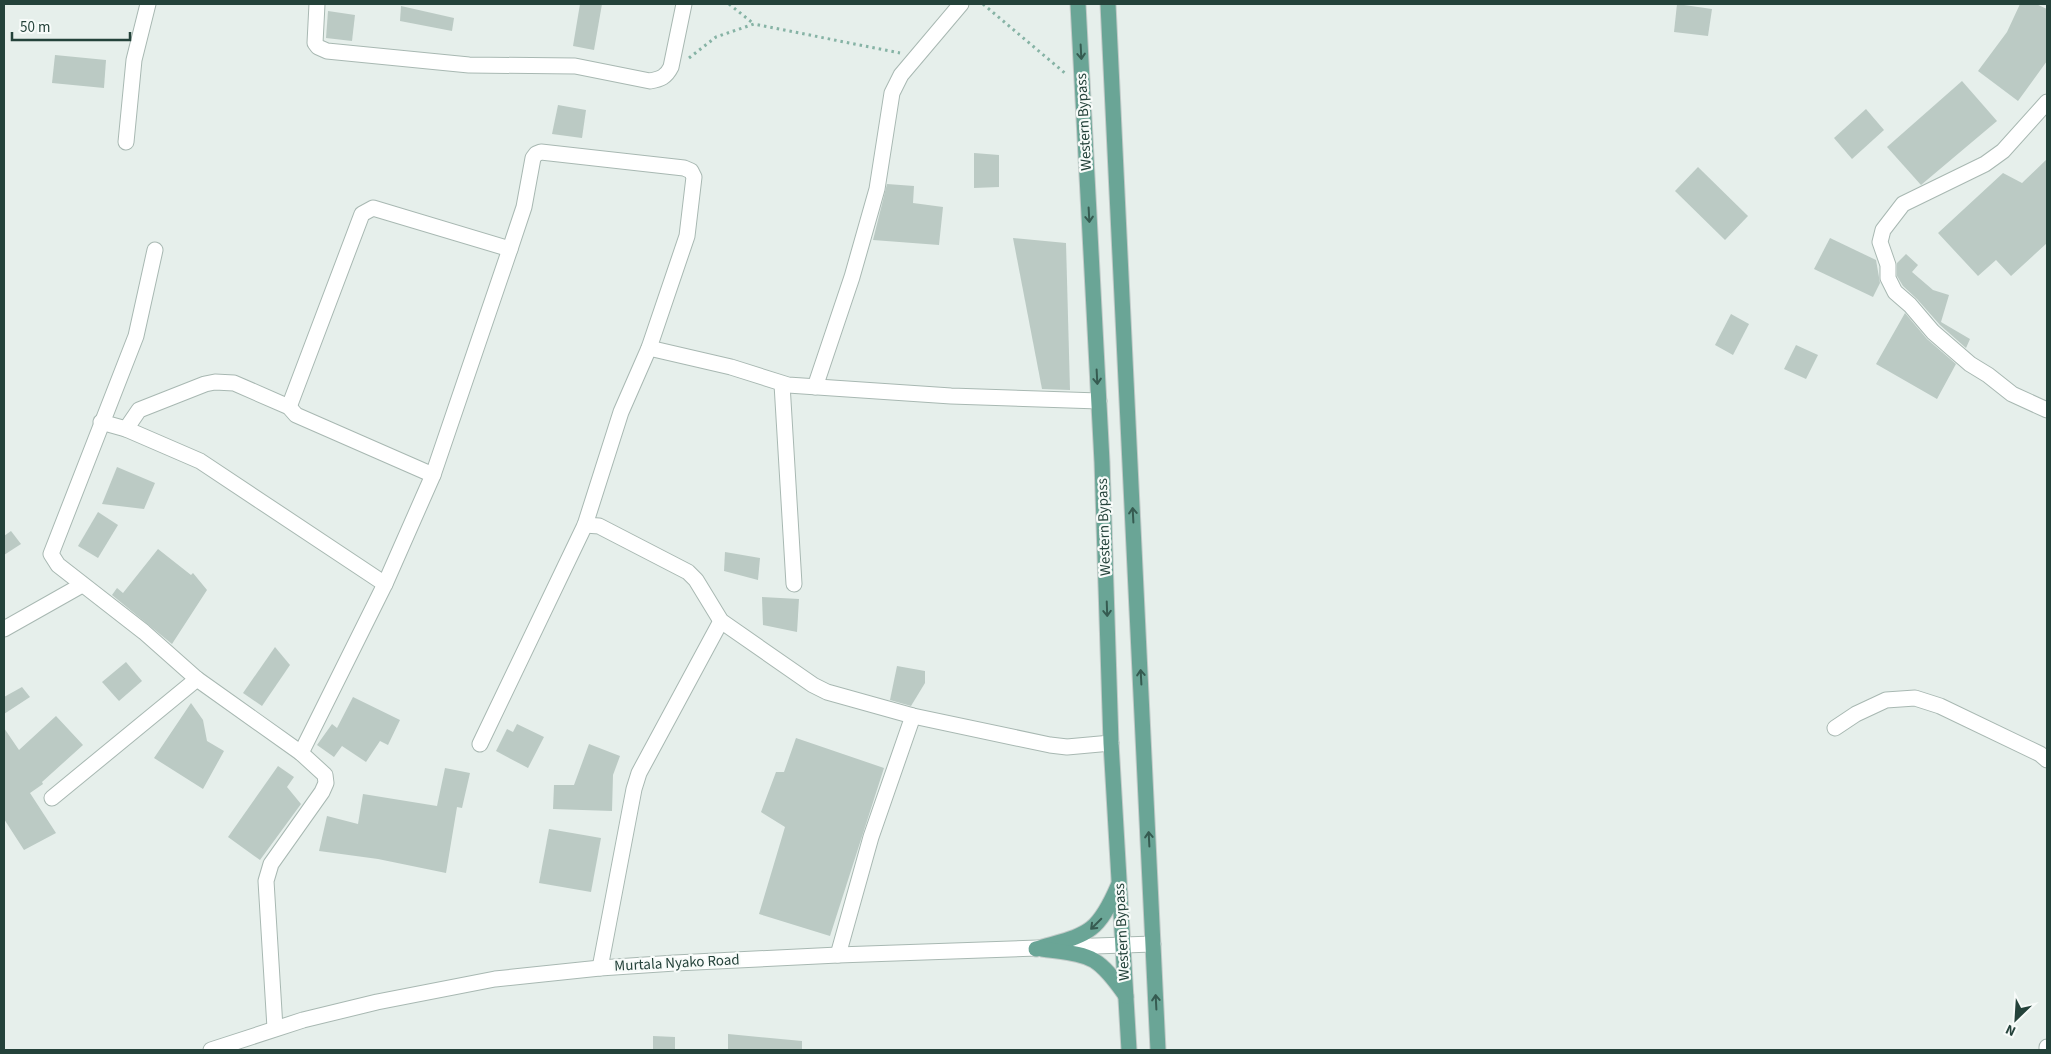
<svg xmlns="http://www.w3.org/2000/svg" width="2051" height="1054" viewBox="0 0 2051 1054" font-family="'Source Sans 3',sans-serif">
	<style>
		.building { fill: #bbcac4 }
		.lines { fill: none; stroke-linecap: round; stroke-linejoin: round }
		.minor-casing { stroke: #a8b8b2; stroke-width: 17 }
		.tertiary-casing { stroke: #a8b8b2; stroke-width: 17 }
		.primary-casing { stroke: #c2cac8; stroke-width: 17 }
		.path { stroke: #86b3a5; stroke-width: 3; stroke-dasharray: 2.5 4; stroke-linecap: butt }
		.minor { stroke: #fff; stroke-width: 15 }
		.tertiary { stroke: #fff; stroke-width: 15 }
		.primary { stroke: #6aa596; stroke-width: 15 }
		.oneway { stroke: #365b51 }
		.labels { text-anchor: middle; dominant-baseline: central; stroke-width: 4.5; stroke-linejoin: round; paint-order: stroke }
		.street-label { font-size: 15px; fill: #24423a; stroke: #f7fbf9 }
	</style>
	<rect width="100%" height="100%" fill="#e6efeb"/>
	<g class="building">
		<path d="M580 4H602L594 50 573 46Z"/>
		<path d="M1677 4 1712 9 1708 36 1674 32Z"/>
		<path d="M2020 4H2036L2047 9V61L2018 101 1978 71 2007 32Z"/>
		<path d="M401 6 454 18 452 31 400 21Z"/>
		<path d="M328 11 355 15 352 41 326 38Z"/>
		<path d="M55 55 106 60 104 88 52 83Z"/>
		<path d="M1962 81 1997 121 1921 185 1887 147Z"/>
		<path d="M558 105 586 110 582 138 552 134Z"/>
		<path d="M1866 109 1884 130 1852 159 1834 138Z"/>
		<path d="M974 153 999 155V187L974 188Z"/>
		<path d="M2047 159V243L2011 276 1996 260 1978 276 1938 233 2003 173 2022 183Z"/>
		<path d="M1698 167 1748 216 1725 240 1675 191Z"/>
		<path d="M887 184 914 186 913 203 943 207 939 245 873 240Z"/>
		<path d="M1013 238 1066 243 1070 390 1042 389Z"/>
		<path d="M1830 238 1876 260 1880 283 1873 297 1814 269Z"/>
		<path d="M1906 254 1918 265 1912 272 1933 290 1949 295 1941 322 1970 339 1966 348 1940 325 1917 299 1903 286 1897 276V263Z"/>
		<path d="M1905 313 1927 339 1956 364 1937 399 1876 364Z"/>
		<path d="M1731 314 1749 324 1733 355 1715 345Z"/>
		<path d="M1796 345 1818 355 1806 379 1784 369Z"/>
		<path d="M117 467 155 483 144 509 102 504Z"/>
		<path d="M98 512 118 525 98 558 78 546Z"/>
		<path d="M11 531 21 544 4 555V536Z"/>
		<path d="M158 549 191 575 193 573 207 590 172 644 112 595 117 588 123 593Z"/>
		<path d="M725 552 760 558 758 580 724 571Z"/>
		<path d="M762 597 799 599 797 632 763 625Z"/>
		<path d="M275 647 290 665 262 706 243 693Z"/>
		<path d="M126 662 142 681 119 701 102 682Z"/>
		<path d="M897 666 925 671V683L911 706 890 700Z"/>
		<path d="M22 687 30 697 4 714V697Z"/>
		<path d="M353 697 400 720 388 745 380 741 366 762 342 746 334 757 317 745 332 724 337 728Z"/>
		<path d="M191 703 203 720 207 741 224 751 203 789 154 758Z"/>
		<path d="M56 716 83 745 42 782 43 784 30 793 56 833 24 850 4 819V728L19 750Z"/>
		<path d="M517 724 544 737 528 768 496 751 507 729 513 732Z"/>
		<path d="M796 738 884 768 830 936 759 914 785 827 761 812 776 772H784Z"/>
		<path d="M589 744 620 756 613 775 612 811 553 809 554 785H574Z"/>
		<path d="M278 766 294 777 287 787 301 804 260 860 228 837Z"/>
		<path d="M445 768 470 773 462 808 457 807 446 873 378 859 319 851 327 816 358 824 363 794 437 806Z"/>
		<path d="M549 829 601 838 591 892 539 883Z"/>
		<path d="M728 1034 802 1041V1050H728Z"/>
		<path d="M653 1036 675 1037V1050H653Z"/>
	</g>
	<g class="lines">
		<g class="minor-casing">
			<g id="minor">
				<path d="M317 4 315 43 318 47 327 51 469 65 575 66 650 81C661 79 666 77 671 67L684 4"/>
				<path d="M2047 102 2003 151 1985 164 1903 204 1883 230 1880 242 1888 265V278L1895 292 1910 305 1933 332 1970 364 1988 375 2012 394 2047 410"/>
				<path d="M126 142 134 60 148 4"/>
				<path d="M155 250 136 336 51 554 58 565 144 632 197 679 301 753 325 775 326 783 322 792 271 864 266 881 275 1028"/>
				<path d="M649 348 731 367 788 385 951 396 1099 401"/>
				<path d="M782 384 794 584"/>
				<path d="M815 387 852 277 877 189 892 93 901 75 961 4"/>
				<path d="M289 407 362 214 373 208 510 249"/>
				<path d="M101 422 126 429 200 461 385 584"/>
				<path d="M126 429 139 410 205 384 215 382 234 383 289 407 296 415 433 475"/>
				<path d="M585 525 599 526 688 572 696 580 721 621 813 685 827 692 913 716 1050 745 1067 747 1111 743"/>
				<path d="M4 629 82 585"/>
				<path d="M1835 728 1856 714 1886 700 1915 698 1940 706 2040 754 2047 760"/>
				<path d="M301 753 385 584 433 475 510 249 524 207 533 158 536 154 541 152 684 168 691 171 694 177 687 236 649 348 621 412 585 525 480 744"/>
				<path d="M52 798 197 679"/>
				<path d="M838 955 871 837 913 716"/>
				<path d="M600 968 634 789 639 773 721 621"/>
				<path d="M2047 1050V1047"/>
			</g>
		</g>
		<g class="tertiary-casing">
			<path id="tertiary" d="M211 1050 303 1020 377 1002 495 979 600 968 675 963 838 955 1153 944"/>
		</g>
		<g class="primary-casing">
			<g id="primary">
				<path d="M1078 4 1102 462 1111 743 1129 1050"/>
				<path d="M1108 4 1158 1050"/>
				<path d="M1036 949C1086 934 1096 937 1118 886"/>
				<path d="M1042 949C1091 956 1096 953 1126 996"/>
			</g>
		</g>
		<g class="path">
			<path d="M729 4 754 24"/>
			<path d="M983 4 1066 74"/>
			<path d="M689 58 716 37 754 24 900 53"/>
		</g>
		<use href="#minor" class="minor"/>
		<use href="#tertiary" class="tertiary"/>
		<use href="#primary" class="primary"/>
	</g>
	<defs><path id="oneway-shaft" d="M-6 0H5M1.5-3L5.5 0L1.5 3" fill="none" stroke-width="1.6" stroke-linecap="round" stroke-linejoin="round" transform="scale(1.25)"/></defs>
	<g class="oneway">
		<use href="#oneway-shaft" transform="translate(1081 52) rotate(87)"/>
		<use href="#oneway-shaft" transform="translate(1089 215) rotate(87)"/>
		<use href="#oneway-shaft" transform="translate(1097 377) rotate(87)"/>
		<use href="#oneway-shaft" transform="translate(1133 515) rotate(-93)"/>
		<use href="#oneway-shaft" transform="translate(1107 609) rotate(88)"/>
		<use href="#oneway-shaft" transform="translate(1141 677) rotate(-93)"/>
		<use href="#oneway-shaft" transform="translate(1149 839) rotate(-93)"/>
		<use href="#oneway-shaft" transform="translate(1096 924) rotate(135)"/>
		<use href="#oneway-shaft" transform="translate(1156 1002) rotate(-93)"/>
	</g>
	<g class="labels">
		<g class="street-label">
			<text transform="translate(1084 122) rotate(-93)">Western Bypass</text>
			<text transform="translate(1104 527) rotate(-92)">Western Bypass</text>
			<text transform="translate(1122 932) rotate(-93)">Western Bypass</text>
			<text transform="translate(677 963) rotate(-3)">Murtala Nyako Road</text>
		</g>
	</g>
	<rect width="2051" height="1054" fill="none" stroke="#24423a" stroke-width="10"/>
	<g transform="translate(2016 1019) rotate(205)" stroke="#f7fbf9" stroke-width="4" paint-order="stroke">
	<path d="M0-4L9 19L0 12L-9 19Z" fill="#24423a"/>
	<text y="-8" font-size="14" font-weight="bold" text-anchor="middle" fill="#24423a">N</text>
	</g>
	<path d="M12 32v8h118v-8" fill="none" stroke="#24423a" stroke-width="2.5"/>
	<text x="20" y="32" font-size="15" fill="#24423a" stroke="#f7fbf9" stroke-width="4" paint-order="stroke">50 m</text>
</svg>
